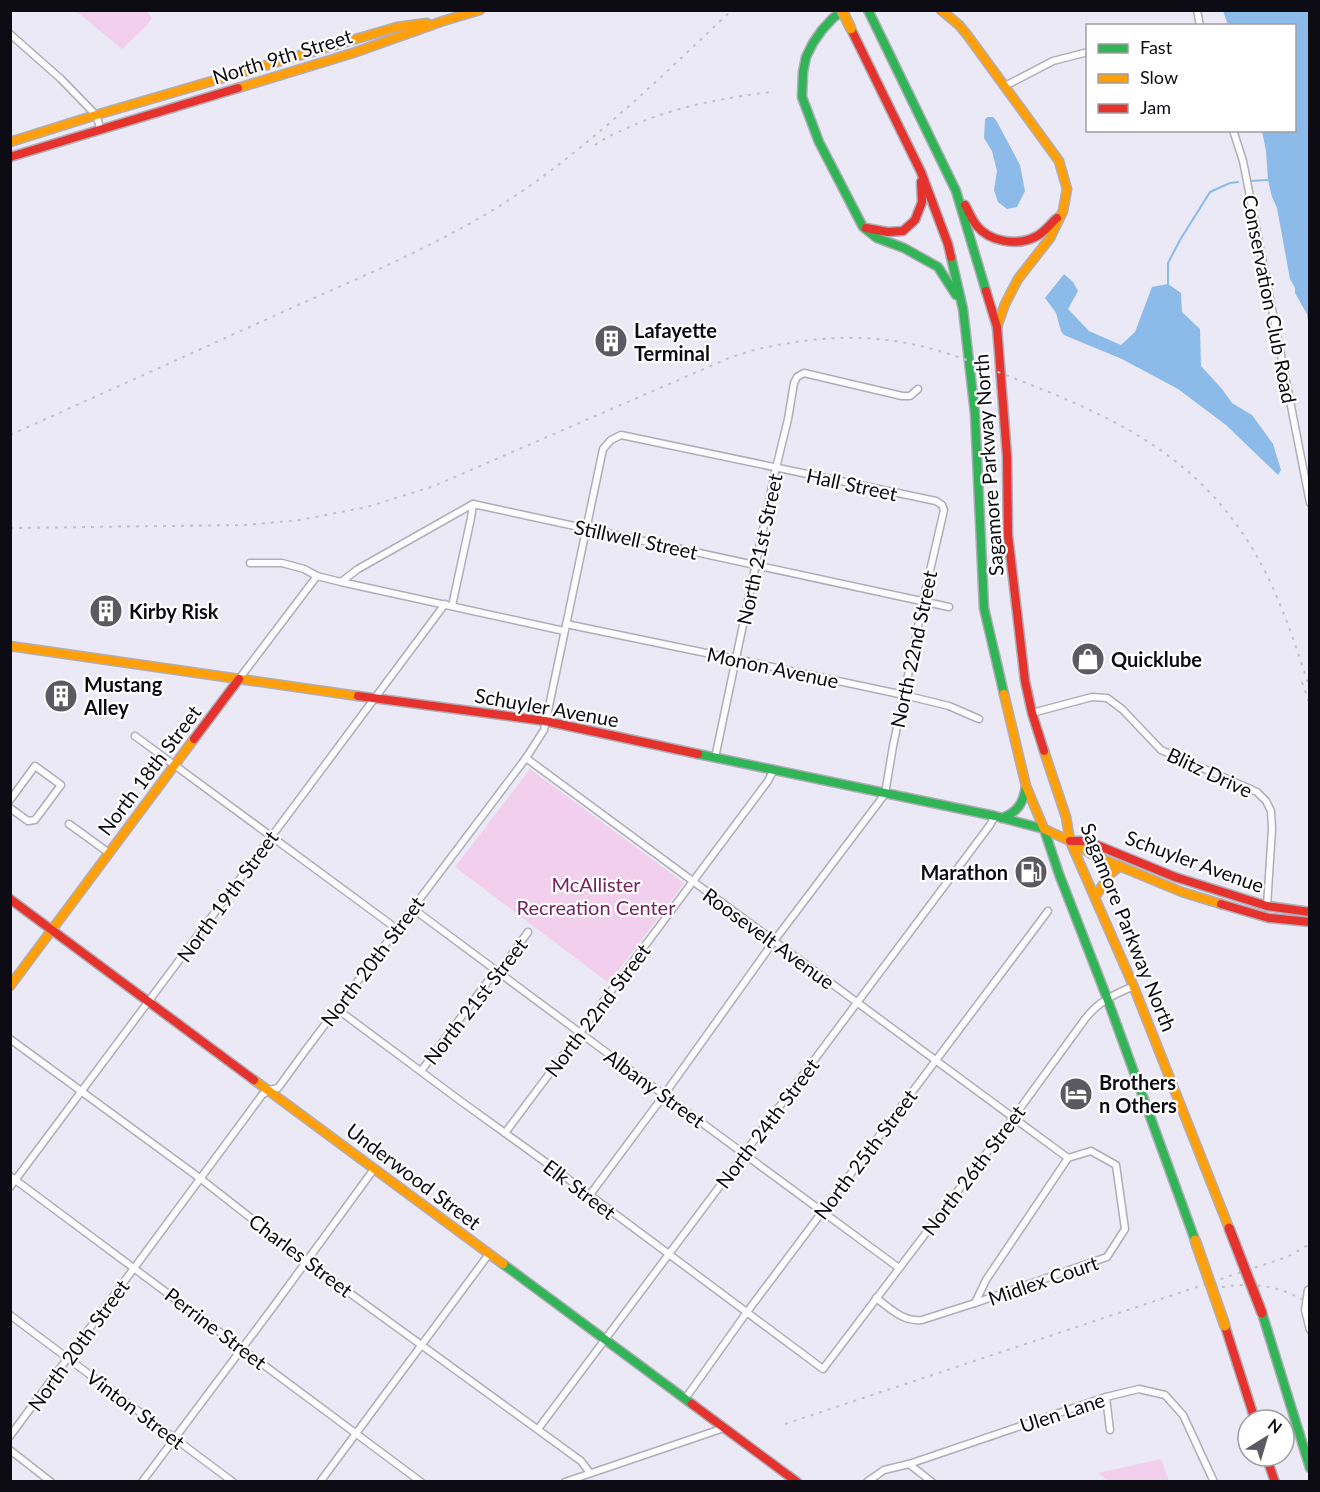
<svg xmlns="http://www.w3.org/2000/svg" width="1320" height="1492" viewBox="0 0 1320 1492" font-family="Lato,sans-serif">
	<style>
		.green { fill: #f2cfed }
		.water { fill: #8cbbe9 }
		.lines { fill: none; stroke-linecap: round; stroke-linejoin: round }
		.stream { stroke: #8cbbe9; stroke-width: 2 }
		.street-casing { stroke: #afadb7; stroke-width: 9 }
		.fast-casing { stroke: #afadb7; stroke-width: 11 }
		.slow-casing { stroke: #afadb7; stroke-width: 11 }
		.jam-casing { stroke: #afadb7; stroke-width: 11 }
		.street { stroke: #fcfcfe; stroke-width: 6 }
		.fast { stroke: #30b455; stroke-width: 8 }
		.slow { stroke: #ff9f0a; stroke-width: 8 }
		.jam { stroke: #e5322d; stroke-width: 8 }
		.rail { stroke: #c2c2c5; stroke-width: 2; stroke-dasharray: 3 6; stroke-linecap: butt }
		.slow-bridge-casing { stroke: #afadb7; stroke-width: 12; stroke-linecap: butt }
		.jam-bridge-casing { stroke: #afadb7; stroke-width: 12; stroke-linecap: butt }
		.slow-bridge { stroke: #ff9f0a; stroke-width: 9 }
		.jam-bridge { stroke: #e5322d; stroke-width: 9 }
		.labels { text-anchor: middle; dominant-baseline: central; stroke-width: 4.5; stroke-linejoin: round; paint-order: stroke }
		.street-label { font-size: 20px; fill: #0d0b13; stroke: #fff }
		.poi-label { font-size: 20px; font-weight: bold; fill: #0d0b13; stroke: #fff; text-anchor: start }
		.park-label { font-size: 20px; fill: #762164; stroke: #fff }
	</style>
	<rect width="100%" height="100%" fill="#ebe9f6"/>
	<g class="green">
		<path d="M76 11H147L152 18 147 25 122 49Z"/>
		<path d="M530 769 684 883 609 983 455 867Z"/>
		<path d="M1161 1459 1169 1481H1108L1098 1473Z"/>
	</g>
	<g class="water">
		<path d="M1223 11H1309V328L1307 314 1295 293V288L1290 279 1277 208 1272 197 1268 180 1266 151 1262 131 1294 130V26L1228 25Z"/>
		<path d="M988 117H993L996 120 1020 165 1025 191 1017 207 1007 209 998 202 994 190 997 171 992 151 984 138 985 119Z"/>
		<path d="M1064 274 1073 282 1078 291 1068 309 1089 331 1121 345 1135 332 1152 287 1168 284 1181 293 1182 312 1200 329 1201 366 1222 389 1232 403 1252 415 1273 444 1281 470 1278 475 1226 425 1178 389 1122 359 1064 335 1061 331 1056 313 1045 298Z"/>
	</g>
	<g class="lines">
		<g class="stream">
			<path d="M1250 181 1268 180"/>
			<path d="M1168 284V263L1180 240 1210 192 1230 183 1238 182"/>
		</g>
		<g class="street-casing">
			<g id="street">
				<path d="M1197 10 1200 26"/>
				<path d="M10 34 61 79 96 115 101 130"/>
				<path d="M1005 86 1053 61 1088 52"/>
				<path d="M1233 130 1243 161 1310 503"/>
				<path d="M250 563H282L304 569 317 576 341 582 564 631"/>
				<path d="M341 582 358 569 473 504 949 607"/>
				<path d="M452 606 471 518 473 504"/>
				<path d="M566 624 735 659 904 695 949 706 979 719"/>
				<path d="M239 679 317 576"/>
				<path d="M1032 713 1092 697 1107 698 1122 709 1161 750 1257 792 1266 801 1271 811 1272 829 1267 906"/>
				<path d="M135 736 397 929"/>
				<path d="M526 758 1068 1158 1091 1151 1116 1165 1125 1229 1107 1257 975 1303 922 1320C903 1322 891 1309 876 1298"/>
				<path d="M715 758 776 468 788 419 794 383 797 377 804 373 902 396H910L918 389"/>
				<path d="M10 800 35 766 61 785 35 820 28 821 10 808"/>
				<path d="M69 824 109 853"/>
				<path d="M412 908 622 1064 899 1268"/>
				<path d="M337 1009 462 1102 548 1164 823 1369 1013 1118 1085 1019C1099 1001 1113 995 1134 986"/>
				<path d="M10 1039 201 1179 307 1262 581 1461 590 1473"/>
				<path d="M421 1071 491 977 497 971 502 968 528 932"/>
				<path d="M505 1133 768 781 773 771"/>
				<path d="M10 1176 421 1482"/>
				<path d="M10 1187 445 604"/>
				<path d="M1310 1289 1308 1290 1305 1310 1310 1330"/>
				<path d="M975 1303 986 1280 1068 1158"/>
				<path d="M10 1315 233 1482"/>
				<path d="M1106 1397 1110 1430"/>
				<path d="M685 1399 747 1312 1048 911"/>
				<path d="M538 1429 990 825 995 816"/>
				<path d="M10 1436 262 1095 269 1090 278 1088 305 1051 526 758 544 730 603 449 611 440 621 435 936 501 942 505 944 510 923 601 914 647 893 746 885 794 774 941 664 1095 589 1196"/>
				<path d="M10 1450 51 1482"/>
				<path d="M909 1464 932 1482"/>
				<path d="M142 1482 276 1303 374 1169"/>
				<path d="M320 1482 489 1254"/>
				<path d="M565 1482 724 1428"/>
				<path d="M867 1482 884 1470 909 1464 1106 1397 1139 1389 1165 1395 1183 1415 1214 1482"/>
			</g>
		</g>
		<g class="fast-casing">
			<g id="fast">
				<path d="M845 10 833 18 822 30 813 43 806 57 803 72 802 97 819 142 863 227 877 238 904 248 938 267 956 295"/>
				<path d="M868 10 956 191 986 291"/>
				<path d="M951 257 963 309 975 414 984 608 1004 694"/>
				<path d="M698 754 995 816 1044 829"/>
				<path d="M1002 818C1018 812 1023 803 1026 787"/>
				<path d="M1044 829 1059 874 1107 998 1195 1240"/>
				<path d="M503 1264 692 1404"/>
				<path d="M1262 1313 1310 1468"/>
			</g>
		</g>
		<g class="slow-casing">
			<g id="slow">
				<path d="M941 10 959 25 968 36 1059 161 1067 189 1063 211 1050 238 1018 279 1005 304 997 327"/>
				<path d="M238 88 353 53 443 21 480 10"/>
				<path d="M10 142 96 115 397 27 427 23"/>
				<path d="M10 646 358 696"/>
				<path d="M1004 694 1026 786 1044 829 1070 841 1095 856 1182 892 1221 904"/>
				<path d="M1044 751 1066 817 1070 841"/>
				<path d="M1070 841 1133 985 1229 1228"/>
				<path d="M1096 896 1109 875 1120 866"/>
				<path d="M10 986 194 739"/>
				<path d="M254 1080 503 1264"/>
			</g>
		</g>
		<g class="jam-casing">
			<g id="jam">
				<path d="M851 29 921 172 948 244 951 257"/>
				<path d="M10 157 238 88"/>
				<path d="M965 205C969 212 972 220 977 226 990 242 1017 246 1035 237 1044 233 1050 224 1057 218"/>
				<path d="M866 228 888 232 903 231 915 220 922 202 921 182"/>
				<path d="M986 291 997 327 1007 456 1008 535 1025 681 1032 713 1044 751"/>
				<path d="M358 696 545 721 698 754"/>
				<path d="M194 739 239 679"/>
				<path d="M1070 841H1087L1175 877 1267 906 1310 912"/>
				<path d="M10 899 254 1080"/>
				<path d="M1221 904 1269 918 1310 922"/>
				<path d="M1225 1326 1255 1420"/>
				<path d="M692 1404 797 1482"/>
				<path d="M1266 1456 1275 1482"/>
			</g>
		</g>
		<use href="#street" class="street"/>
		<use href="#fast" class="fast"/>
		<use href="#slow" class="slow"/>
		<use href="#jam" class="jam"/>
		<g class="rail">
			<path d="M595 145C605 138 616 133 627 128 673 107 722 98 771 92"/>
			<path d="M10 435C106 392 201 349 296 306 370 273 447 241 515 196 594 143 662 76 732 10"/>
			<path d="M10 528 245 525 300 520 367 507 434 486 729 358C742 354 755 349 768 347 806 339 847 335 886 340 932 345 973 362 1016 379 1103 413 1179 446 1236 524 1274 576 1290 629 1310 689"/>
			<path d="M1302 682 1310 705"/>
			<path d="M1213 1289C1248 1281 1278 1284 1310 1304"/>
			<path d="M785 1424 1260 1266 1287 1257 1310 1244"/>
		</g>
		<g class="slow-bridge-casing">
			<g id="slow-bridge">
				<path d="M842 10 851 29"/>
				<path d="M1195 1240 1225 1326"/>
			</g>
		</g>
		<g class="jam-bridge-casing">
			<path id="jam-bridge" d="M1229 1228 1262 1313"/>
		</g>
		<use href="#slow-bridge" class="slow-bridge"/>
		<use href="#jam-bridge" class="jam-bridge"/>
	</g>
	<defs>
		<g id="building-disc" transform="scale(1.725)"><circle r="9.5" fill="#5b5962" stroke="#fff"/><path d="M-4-6H4V6H1V3H-1V6H-4ZM-2.5-4.3h1.7v1.8h-1.7ZM.8-4.3h1.7v1.8H.8ZM-2.5-1h1.7V.8h-1.7ZM.8-1h1.7V.8H.8Z" fill="#fff"/></g>
		<g id="shop-disc" transform="scale(1.725)"><circle r="9.5" fill="#5b5962" stroke="#fff"/><path d="M-5-2.5h2.3a2.7 3.5 0 0 1 5.4 0H5L5.5 6h-11ZM-1.5-2.5h3a1.5 2.3 0 0 0-3 0Z" fill="#fff"/></g>
		<g id="fuel-disc" transform="scale(1.725)"><circle r="9.5" fill="#5b5962" stroke="#fff"/><path d="M-5.5-6h7V0h2V4h1.3V-2.5L3-4.5l.8-.8L6-3V5H2.5V1h-1V6h-7ZM-4.2-4.7v3.2H.2V-4.7Z" fill="#fff"/></g>
		<g id="hotel-disc" transform="scale(1.725)"><circle r="9.5" fill="#5b5962" stroke="#fff"/><path d="M-6-4.5h1.5V1H6V5H4.5V3h-9V5H-6ZM-4 0a1.8 1.8 0 1 1 3.6 0ZM.5 0V-2.5h3Q6-2.5 6 0Z" fill="#fff"/></g>
	</defs>
	<g fill-rule="evenodd">
		<use href="#building-disc" x="611" y="341"/>
		<use href="#building-disc" x="106" y="611"/>
		<use href="#shop-disc" x="1088" y="659"/>
		<use href="#building-disc" x="61" y="696"/>
		<use href="#fuel-disc" x="1031" y="872"/>
		<use href="#hotel-disc" x="1076" y="1094"/>
	</g>
	<g class="labels">
		<g class="street-label">
			<text transform="translate(282 56) rotate(-17)">North 9th Street</text>
			<text transform="translate(1270 299) rotate(79)">Conservation Club Road</text>
			<text transform="translate(988 465) rotate(-94)">Sagamore Parkway North</text>
			<text transform="translate(852 484) rotate(12)">Hall Street</text>
			<text transform="translate(636 539) rotate(12)">Stillwell Street</text>
			<text transform="translate(759 549) rotate(-78)">North 21st Street</text>
			<text transform="translate(913 649) rotate(-78)">North 22nd Street</text>
			<text transform="translate(773 667) rotate(12)">Monon Avenue</text>
			<text transform="translate(547 707) rotate(10)">Schuyler Avenue</text>
			<text transform="translate(149 770) rotate(-53)">North 18th Street</text>
			<text transform="translate(1210 772) rotate(25)">Blitz Drive</text>
			<text transform="translate(1195 861) rotate(20)">Schuyler Avenue</text>
			<text transform="translate(227 896) rotate(-54)">North 19th Street</text>
			<text transform="translate(1129 927) rotate(68)">Sagamore Parkway North</text>
			<text transform="translate(769 938) rotate(36)">Roosevelt Avenue</text>
			<text transform="translate(372 961) rotate(-53)">North 20th Street</text>
			<text transform="translate(475 1001) rotate(-52)">North 21st Street</text>
			<text transform="translate(597 1010) rotate(-53)">North 22nd Street</text>
			<text transform="translate(655 1088) rotate(36)">Albany Street</text>
			<text transform="translate(767 1123) rotate(-53)">North 24th Street</text>
			<text transform="translate(865 1154) rotate(-53)">North 25th Street</text>
			<text transform="translate(973 1170) rotate(-53)">North 26th Street</text>
			<text transform="translate(414 1176) rotate(37)">Underwood Street</text>
			<text transform="translate(580 1189) rotate(37)">Elk Street</text>
			<text transform="translate(301 1255) rotate(37)">Charles Street</text>
			<text transform="translate(1043 1280) rotate(-19)">Midlex Court</text>
			<text transform="translate(216 1328) rotate(37)">Perrine Street</text>
			<text transform="translate(78 1345) rotate(-54)">North 20th Street</text>
			<text transform="translate(136 1409) rotate(37)">Vinton Street</text>
			<text transform="translate(1062 1412) rotate(-18)">Ulen Lane</text>
		</g>
		<g class="poi-label">
			<text x="634" y="330">Lafayette<tspan x="634" dy="23">Terminal</tspan></text>
			<text x="129" y="611">Kirby Risk</text>
			<text x="1111" y="659">Quicklube</text>
			<text x="84" y="684">Mustang<tspan x="84" dy="23">Alley</tspan></text>
			<text x="1008" y="872" text-anchor="end">Marathon</text>
			<text x="1099" y="1082">Brothers<tspan x="1099" dy="23">n Others</tspan></text>
		</g>
		<g class="park-label">
			<text x="596" y="884">McAllister<tspan x="596" dy="23">Recreation Center</tspan></text>
		</g>
	</g>
	<rect width="1320" height="1492" fill="none" stroke="#0d0b13" stroke-width="24"/>
	<rect x="1086" y="24" width="210" height="108" fill="#ffffff" stroke="#9e9da1" stroke-width="1.5"/>
	<rect x="1098" y="44" width="30" height="9" fill="#30b455" stroke="#9e9da1" stroke-width="1.5"/>
	<text x="1140" y="54" font-size="18" fill="#0d0b13">Fast</text>
	<rect x="1098" y="74" width="30" height="9" fill="#ff9f0a" stroke="#9e9da1" stroke-width="1.5"/>
	<text x="1140" y="84" font-size="18" fill="#0d0b13">Slow</text>
	<rect x="1098" y="104" width="30" height="9" fill="#e5322d" stroke="#9e9da1" stroke-width="1.5"/>
	<text x="1140" y="114" font-size="18" fill="#0d0b13">Jam</text>
	<g transform="translate(1266 1438) rotate(37)"><circle r="28" fill="#ffffff" stroke="#9e9da1" stroke-width="1.5"/>
	<path d="M0-4.5L10 22L0 15L-10 22Z" fill="#5b5962"/>
	<text y="-9" font-size="16" font-weight="bold" text-anchor="middle" fill="#0d0b13">N</text>
	</g>
</svg>
